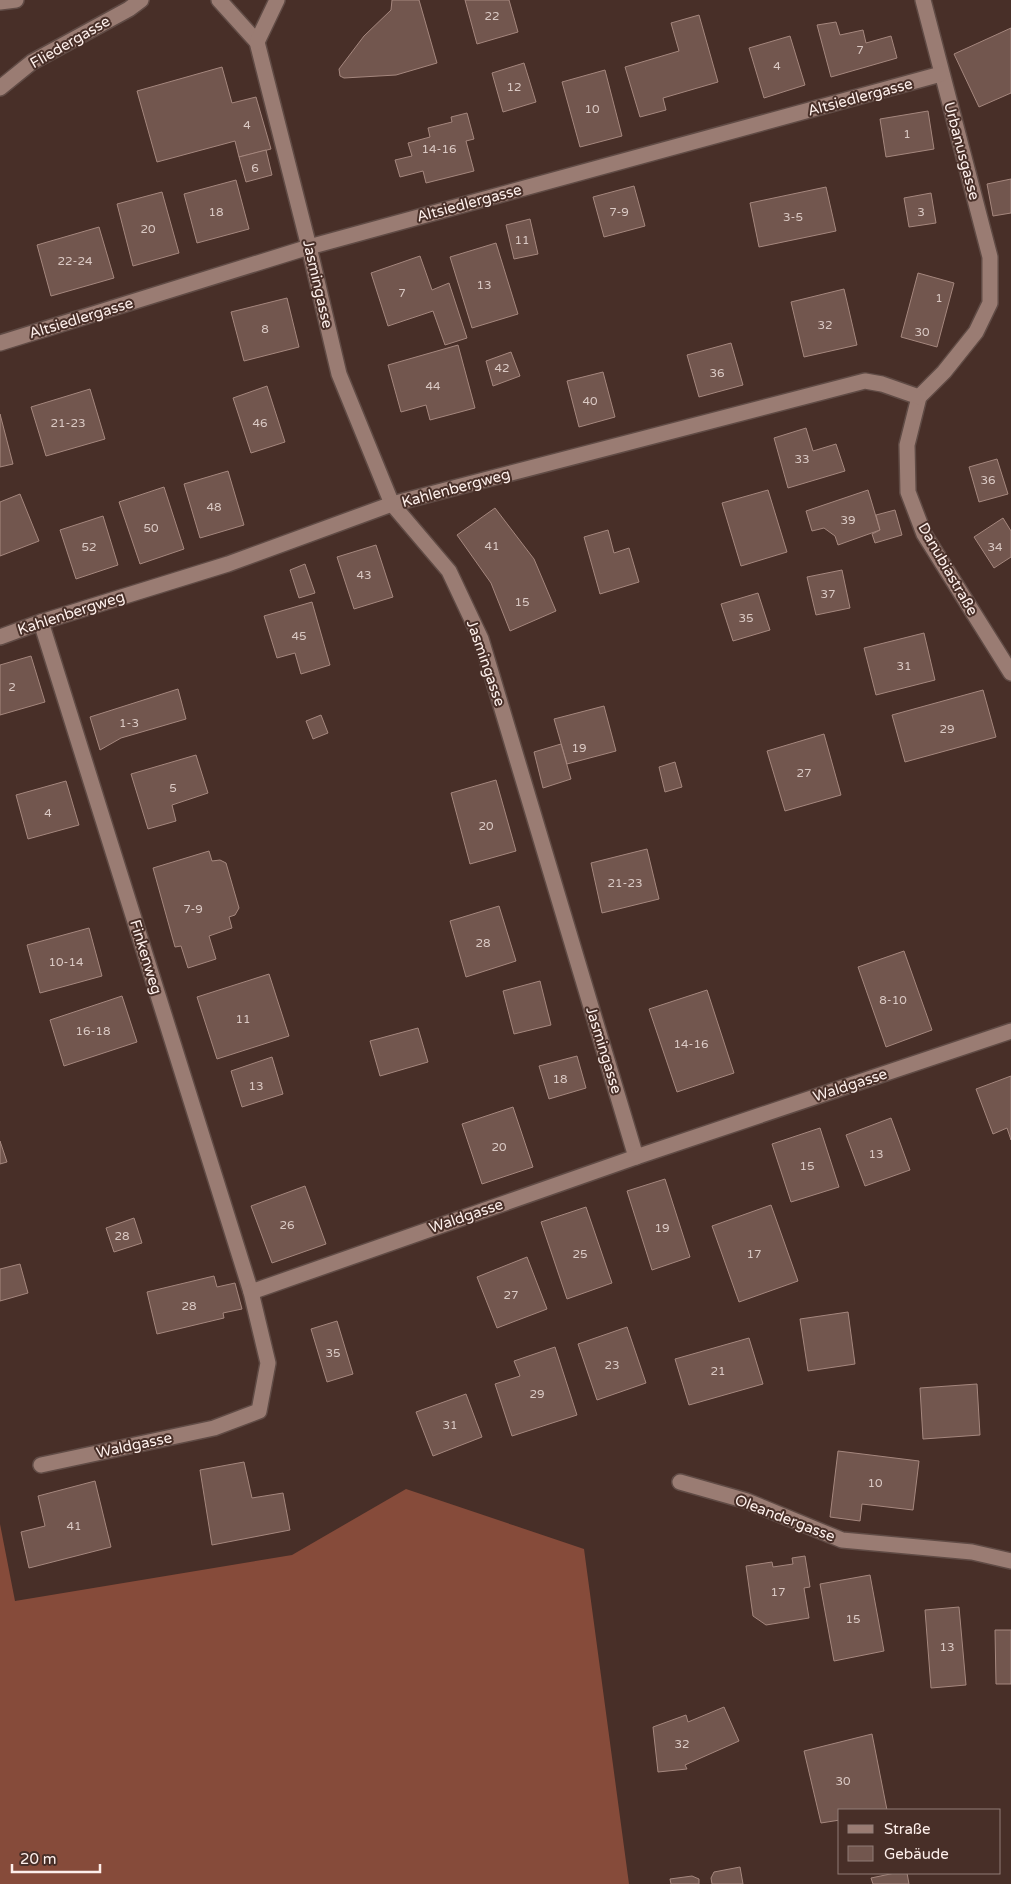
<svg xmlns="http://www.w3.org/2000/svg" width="1011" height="1884" viewBox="0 0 1011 1884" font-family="'Varela Round',sans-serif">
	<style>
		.forest { fill: #864b3a }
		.building { fill: #72564e; stroke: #a5877e }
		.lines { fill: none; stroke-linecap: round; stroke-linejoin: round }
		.street-casing { stroke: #604b45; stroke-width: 18 }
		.street { stroke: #9a7c73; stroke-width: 15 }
		.labels { text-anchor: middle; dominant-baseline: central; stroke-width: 4; stroke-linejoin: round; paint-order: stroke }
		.number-label { font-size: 12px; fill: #dac9c4 }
		.street-label { font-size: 15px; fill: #fdefeb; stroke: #482f28 }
	</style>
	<rect width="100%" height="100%" fill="#482f28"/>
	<path class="forest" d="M406 1489 584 1549 629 1884H0V1524L15 1601 292 1555Z"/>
	<g class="building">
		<path d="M392 0H419L437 63 396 75 344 78 340 76 339 69 364 36 391 10Z"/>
		<path d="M465 0H509L518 32 477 44Z"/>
		<path d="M699 15 718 82 663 98 666 110 640 117 625 67 679 51 671 23Z"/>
		<path d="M836 22 840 35 863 30 866 43 891 36 897 58 831 77 817 25Z"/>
		<path d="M1011 28V93L979 107 954 54Z"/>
		<path d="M790 36 805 85 764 98 749 48Z"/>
		<path d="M524 63 536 102 503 112 492 73Z"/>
		<path d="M222 67 232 103 256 97 271 149 239 157 235 141 157 162 137 91Z"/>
		<path d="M605 70 622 136 580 147 562 82Z"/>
		<path d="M928 111 934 149 886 157 880 119Z"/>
		<path d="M467 113 474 139 466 141 474 171 426 183 423 171 400 177 395 160 412 156 408 143 430 137 428 128 452 122 451 117Z"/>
		<path d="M266 150 272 175 246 182 239 157Z"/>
		<path d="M1011 179V213L993 216 987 184Z"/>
		<path d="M236 180 249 229 197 243 184 194Z"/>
		<path d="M634 186 645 226 604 237 593 197Z"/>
		<path d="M826 187 836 231 759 247 750 203Z"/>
		<path d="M162 192 179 253 133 266 117 204Z"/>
		<path d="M931 193 936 223 909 227 904 198Z"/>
		<path d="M530 219 538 254 514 259 506 225Z"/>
		<path d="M99 227 114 278 51 296 37 245Z"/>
		<path d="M496 243 518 314 472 328 450 257Z"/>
		<path d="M420 256 432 290 449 283 467 338 445 345 433 311 388 326 371 273Z"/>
		<path d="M918 273 954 283 937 347 901 337Z"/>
		<path d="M844 289 857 345 804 357 791 302Z"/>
		<path d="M287 298 299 347 244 361 231 312Z"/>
		<path d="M731 343 743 385 699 397 687 355Z"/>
		<path d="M458 345 475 408 430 420 426 405 401 412 388 365Z"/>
		<path d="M511 352 520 376 493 386 486 361Z"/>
		<path d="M603 372 615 417 579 427 567 381Z"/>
		<path d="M267 386 285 442 251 453 233 398Z"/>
		<path d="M90 389 105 439 46 456 31 407Z"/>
		<path d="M0 414 13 464 0 467Z"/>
		<path d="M806 428 813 451 836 444 845 471 788 488 774 438Z"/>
		<path d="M997 459 1008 494 979 502 969 467Z"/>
		<path d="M228 471 244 525 200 538 184 484Z"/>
		<path d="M164 487 184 549 140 564 119 502Z"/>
		<path d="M768 490 787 552 741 566 722 503Z"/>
		<path d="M868 490 880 530 838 545 835 536 824 528 812 531 806 511Z"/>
		<path d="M20 494 39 541 0 556V502Z"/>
		<path d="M495 508 534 559 556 611 510 631 491 583 457 535Z"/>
		<path d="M895 510 902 535 875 543 872 534 880 530 876 515Z"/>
		<path d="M103 516 118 565 76 579 60 530Z"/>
		<path d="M1003 518 1011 531V557L994 568 974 537Z"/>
		<path d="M608 530 614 553 629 548 639 582 600 594 584 537Z"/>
		<path d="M376 545 393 597 354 609 337 557Z"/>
		<path d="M305 564 315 593 299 598 290 570Z"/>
		<path d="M842 570 850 608 816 615 807 577Z"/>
		<path d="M758 593 770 630 733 641 721 604Z"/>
		<path d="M312 602 330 665 301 674 295 653 277 658 264 616Z"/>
		<path d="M924 633 935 680 876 695 864 648Z"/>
		<path d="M31 656 45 702 0 715V665Z"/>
		<path d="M178 689 186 719 121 738 100 750 90 717Z"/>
		<path d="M983 690 996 737 905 762 892 715Z"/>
		<path d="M604 706 616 751 567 764 554 719Z"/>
		<path d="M321 715 328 733 313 739 306 721Z"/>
		<path d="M824 734 841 795 785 811 767 751Z"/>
		<path d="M561 744 571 779 543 788 534 752Z"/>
		<path d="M196 755 208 793 172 805 176 821 148 829 131 774Z"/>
		<path d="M675 762 682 787 665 792 659 767Z"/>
		<path d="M496 780 516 851 470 864 451 793Z"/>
		<path d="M66 781 79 825 28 839 16 795Z"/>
		<path d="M647 849 659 899 602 913 591 863Z"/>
		<path d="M209 851 212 861 220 860 226 863 239 908 235 915 229 917 232 928 209 936 216 959 188 968 181 946 175 947 153 868Z"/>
		<path d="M499 906 516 961 466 977 450 921Z"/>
		<path d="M89 928 102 976 40 993 27 945Z"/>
		<path d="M904 951 932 1030 886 1047 858 967Z"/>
		<path d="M269 974 289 1036 217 1059 197 997Z"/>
		<path d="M540 981 551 1025 514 1034 503 991Z"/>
		<path d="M707 990 734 1073 677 1092 649 1009Z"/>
		<path d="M122 996 137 1042 64 1066 50 1020Z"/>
		<path d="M418 1028 428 1062 380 1076 370 1041Z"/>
		<path d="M577 1056 586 1088 549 1099 539 1066Z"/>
		<path d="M272 1057 283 1094 242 1107 231 1071Z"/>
		<path d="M1011 1076V1140L1007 1128 993 1134 976 1089Z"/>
		<path d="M513 1107 533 1167 482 1184 462 1124Z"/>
		<path d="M891 1118 910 1170 865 1186 846 1135Z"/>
		<path d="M820 1128 839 1187 791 1202 772 1144Z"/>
		<path d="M0 1141 7 1162 0 1164Z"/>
		<path d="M665 1179 690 1257 652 1270 627 1191Z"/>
		<path d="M305 1186 326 1244 272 1263 251 1206Z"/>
		<path d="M771 1205 798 1281 739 1302 712 1226Z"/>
		<path d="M586 1207 612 1283 567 1299 541 1222Z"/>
		<path d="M134 1218 142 1243 114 1252 106 1228Z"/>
		<path d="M527 1257 547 1309 497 1328 477 1277Z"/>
		<path d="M20 1264 28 1293 0 1301V1269Z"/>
		<path d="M214 1276 217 1287 235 1283 242 1309 223 1313 224 1318 157 1334 147 1292Z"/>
		<path d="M848 1312 855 1364 808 1371 800 1319Z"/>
		<path d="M337 1321 353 1374 327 1382 311 1329Z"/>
		<path d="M627 1327 646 1383 597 1400 578 1344Z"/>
		<path d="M749 1338 763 1384 689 1405 675 1359Z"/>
		<path d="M555 1347 577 1415 512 1436 495 1384 520 1376 514 1361Z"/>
		<path d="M977 1384 980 1435 923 1439 920 1388Z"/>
		<path d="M466 1394 482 1437 433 1456 416 1412Z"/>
		<path d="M838 1451 919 1461 913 1510 862 1504 860 1521 830 1517Z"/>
		<path d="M244 1462 252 1498 283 1493 290 1530 212 1545 200 1470Z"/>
		<path d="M95 1481 111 1547 29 1568 21 1532 45 1526 38 1496Z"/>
		<path d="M805 1556 810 1587 804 1588 809 1618 766 1625 753 1616 746 1566 772 1562 773 1567 793 1564 792 1558Z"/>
		<path d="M870 1575 884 1651 834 1661 820 1584Z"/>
		<path d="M959 1607 966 1685 931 1688 925 1610Z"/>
		<path d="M995 1630H1011V1684H996Z"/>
		<path d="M724 1707 739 1741 685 1765 687 1769 658 1772 653 1727 686 1715 688 1722Z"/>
		<path d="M872 1734 887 1810H840V1820L821 1823 804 1751Z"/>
		<path d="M740 1867 743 1884H712L711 1878 714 1872Z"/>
		<path d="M895 1873H907L909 1884H873L871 1878Z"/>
		<path d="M692 1876 699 1879V1884H671L670 1879Z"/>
	</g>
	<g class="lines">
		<g class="street-casing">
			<g id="street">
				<path d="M219 0 257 42 309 247 339 374 392 504 449 571 481 639 636 1157"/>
				<path d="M923 0 990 257V303L976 332 944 372 919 397 907 445 908 492 924 534 1011 673"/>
				<path d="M0 2 16 0"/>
				<path d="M257 42 277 0"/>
				<path d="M0 88 32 62 129 9 141 0"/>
				<path d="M0 343 309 247 941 74"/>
				<path d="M41 622 251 1292"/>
				<path d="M0 637 41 622 228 564 392 504 865 381 882 384 919 397"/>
				<path d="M41 1465 214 1428 259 1411 268 1363 251 1292 636 1157 1011 1031"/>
				<path d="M680 1482 747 1501 842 1540 972 1552 1011 1561"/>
			</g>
		</g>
		<use href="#street" class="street"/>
	</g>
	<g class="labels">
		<g class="number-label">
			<text x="492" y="16">22</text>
			<text x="860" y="50">7</text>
			<text x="777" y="66">4</text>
			<text x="514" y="87">12</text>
			<text x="592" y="109">10</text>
			<text x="247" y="125">4</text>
			<text x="907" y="134">1</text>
			<text x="439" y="149">14-16</text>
			<text x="255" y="168">6</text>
			<text x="216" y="212">18</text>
			<text x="619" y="212">7-9</text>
			<text x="921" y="212">3</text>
			<text x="793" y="217">3-5</text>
			<text x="148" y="229">20</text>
			<text x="522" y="240">11</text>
			<text x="75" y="261">22-24</text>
			<text x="484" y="285">13</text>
			<text x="402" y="293">7</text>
			<text x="939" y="298">1</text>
			<text x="825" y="325">32</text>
			<text x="265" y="329">8</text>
			<text x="922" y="332">30</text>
			<text x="502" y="368">42</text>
			<text x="717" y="373">36</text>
			<text x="433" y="386">44</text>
			<text x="590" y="401">40</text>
			<text x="68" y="423">21-23</text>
			<text x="260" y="423">46</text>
			<text x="802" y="459">33</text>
			<text x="988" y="480">36</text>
			<text x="214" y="507">48</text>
			<text x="848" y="520">39</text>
			<text x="151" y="528">50</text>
			<text x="492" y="546">41</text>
			<text x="89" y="547">52</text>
			<text x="995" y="547">34</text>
			<text x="364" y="575">43</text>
			<text x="828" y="594">37</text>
			<text x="522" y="602">15</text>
			<text x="746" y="618">35</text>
			<text x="299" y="636">45</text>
			<text x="904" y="666">31</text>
			<text x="12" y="687">2</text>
			<text x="129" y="723">1-3</text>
			<text x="947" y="729">29</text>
			<text x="579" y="748">19</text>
			<text x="804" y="773">27</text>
			<text x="173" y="788">5</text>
			<text x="48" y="813">4</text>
			<text x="486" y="826">20</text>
			<text x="625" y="883">21-23</text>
			<text x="193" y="909">7-9</text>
			<text x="483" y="943">28</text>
			<text x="66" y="962">10-14</text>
			<text x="893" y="1000">8-10</text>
			<text x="243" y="1019">11</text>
			<text x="93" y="1031">16-18</text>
			<text x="691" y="1044">14-16</text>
			<text x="560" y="1079">18</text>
			<text x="256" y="1086">13</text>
			<text x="499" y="1147">20</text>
			<text x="876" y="1154">13</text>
			<text x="807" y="1166">15</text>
			<text x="287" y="1225">26</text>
			<text x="662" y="1228">19</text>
			<text x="122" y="1236">28</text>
			<text x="580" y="1254">25</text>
			<text x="754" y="1254">17</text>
			<text x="511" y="1295">27</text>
			<text x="189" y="1306">28</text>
			<text x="333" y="1353">35</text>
			<text x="612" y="1365">23</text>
			<text x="718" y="1371">21</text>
			<text x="537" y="1394">29</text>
			<text x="450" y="1425">31</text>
			<text x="875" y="1483">10</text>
			<text x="74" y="1526">41</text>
			<text x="778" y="1592">17</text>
			<text x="853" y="1619">15</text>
			<text x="947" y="1647">13</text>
			<text x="682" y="1744">32</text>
			<text x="843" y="1781">30</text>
		</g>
		<g class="street-label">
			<text transform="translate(70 42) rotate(-30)">Fliedergasse</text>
			<text transform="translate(860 97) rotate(-15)">Altsiedlergasse</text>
			<text transform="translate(962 151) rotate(75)">Urbanusgasse</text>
			<text transform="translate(469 203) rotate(-15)">Altsiedlergasse</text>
			<text transform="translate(318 284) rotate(77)">Jasmingasse</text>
			<text transform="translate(81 318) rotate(-17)">Altsiedlergasse</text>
			<text transform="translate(456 488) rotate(-15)">Kahlenbergweg</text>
			<text transform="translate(948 569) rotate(60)">Danubiastraße</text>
			<text transform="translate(71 613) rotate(-18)">Kahlenbergweg</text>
			<text transform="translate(486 663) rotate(71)">Jasmingasse</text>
			<text transform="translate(146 957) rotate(73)">Finkenweg</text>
			<text transform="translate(604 1050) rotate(73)">Jasmingasse</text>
			<text transform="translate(850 1085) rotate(-18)">Waldgasse</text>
			<text transform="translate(466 1216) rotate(-19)">Waldgasse</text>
			<text transform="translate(134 1445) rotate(-12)">Waldgasse</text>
			<text transform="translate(785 1518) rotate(21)">Oleandergasse</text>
		</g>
	</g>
	<rect x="838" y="1809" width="162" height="65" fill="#482f28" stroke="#907c76"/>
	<rect x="848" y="1825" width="25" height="8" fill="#9a7c73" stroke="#907c76"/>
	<text x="884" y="1834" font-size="15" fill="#fdefeb">Straße</text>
	<rect x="848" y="1846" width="25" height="15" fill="#72564e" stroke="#907c76"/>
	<text x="884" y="1859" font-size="15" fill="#fdefeb">Gebäude</text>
	<path d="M12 1864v8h88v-8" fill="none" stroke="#fdefeb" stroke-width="2.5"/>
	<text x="20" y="1864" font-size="15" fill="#fdefeb" stroke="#482f28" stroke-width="4" paint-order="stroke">20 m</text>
</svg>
